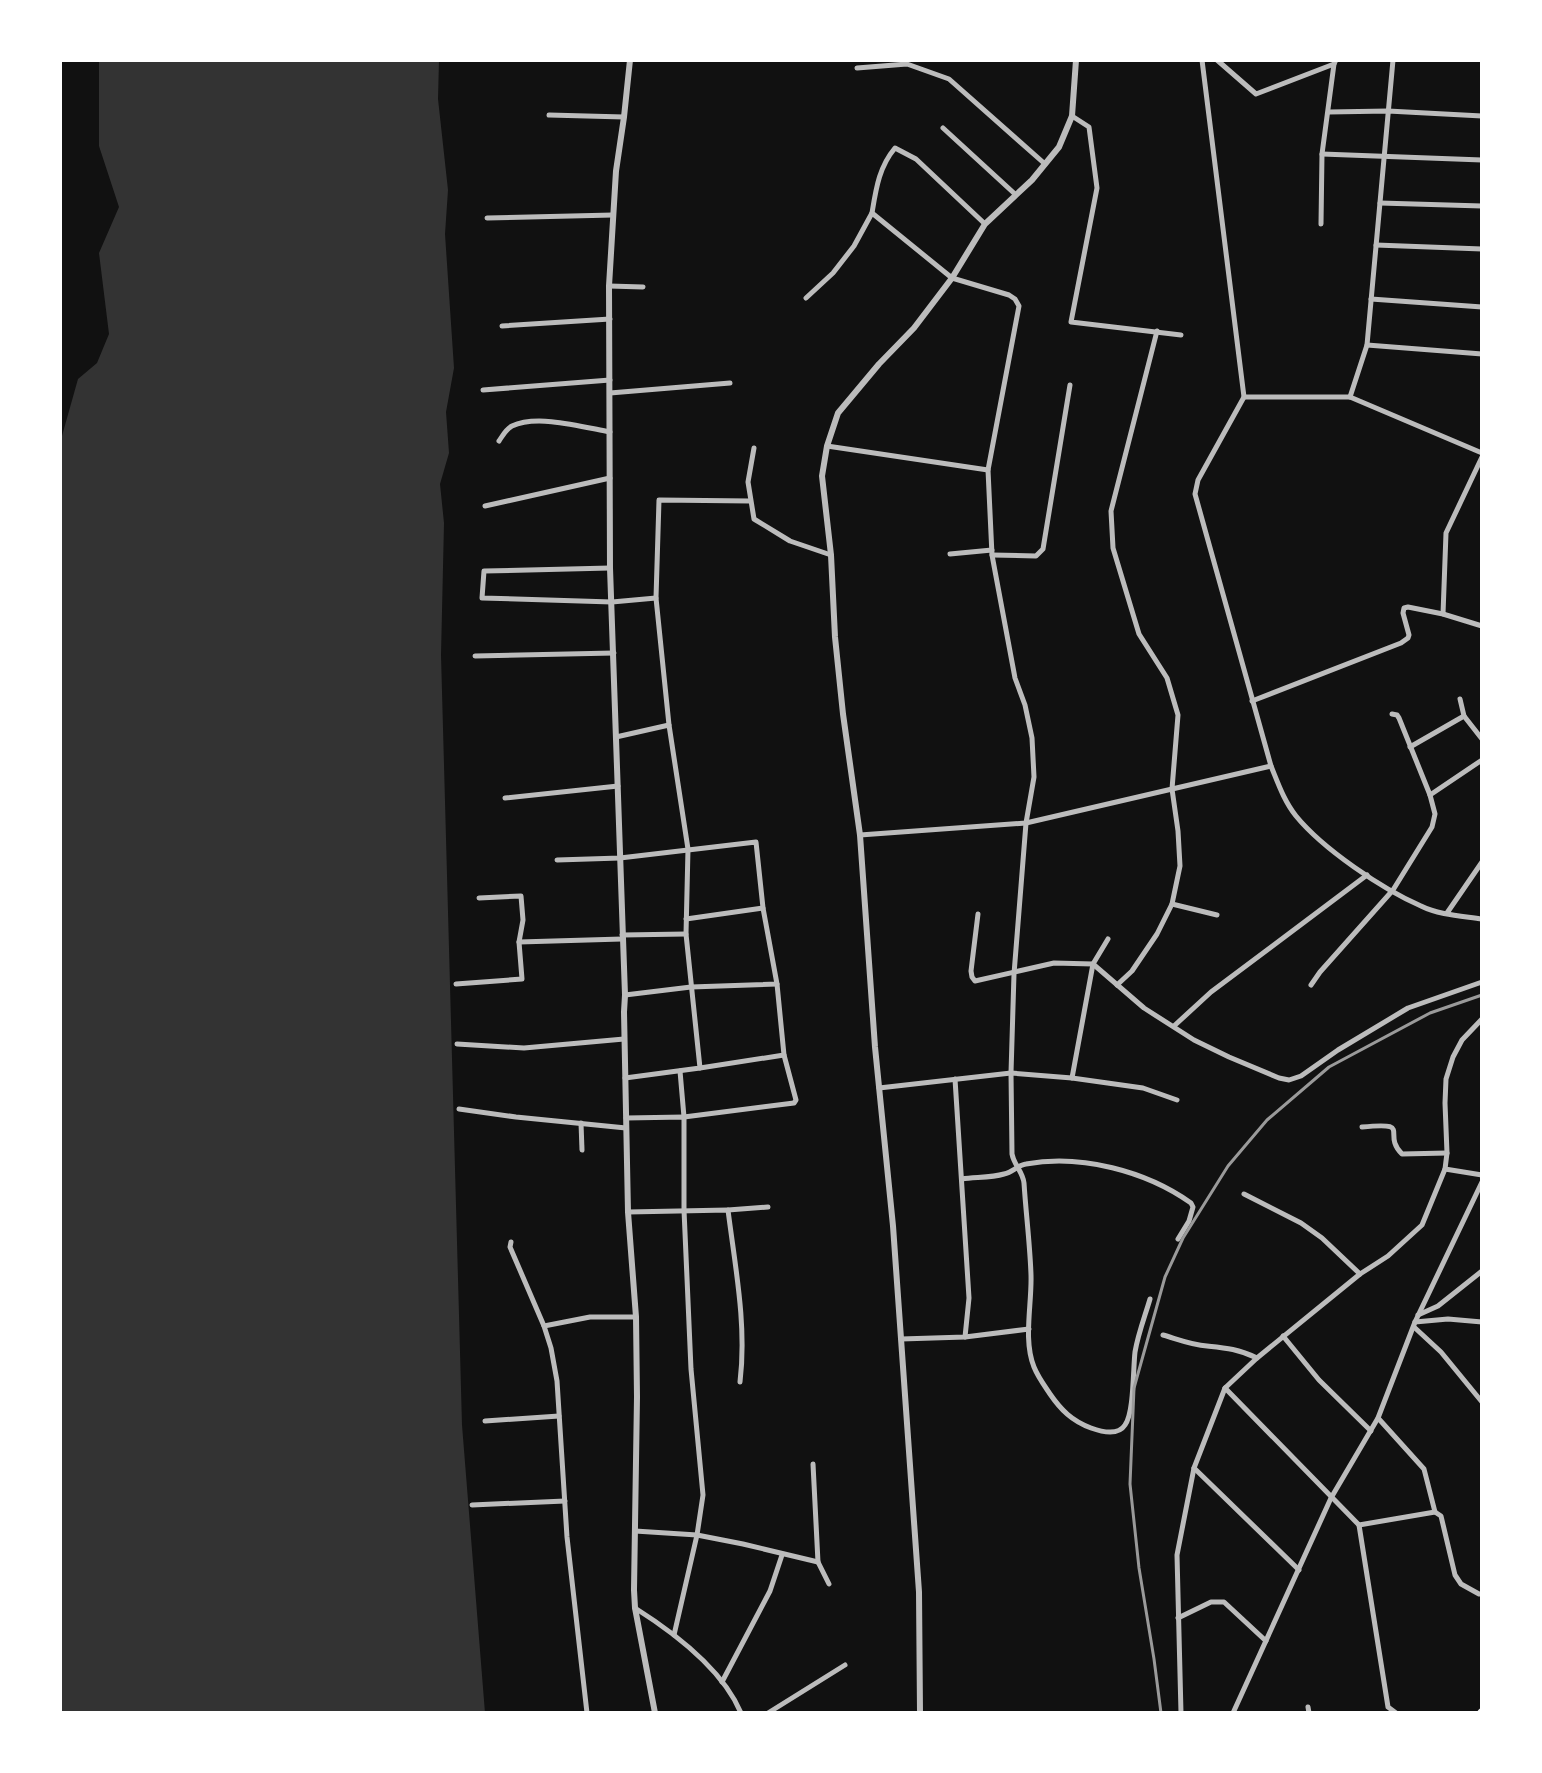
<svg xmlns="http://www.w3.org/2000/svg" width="1542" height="1773" viewBox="0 0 1542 1773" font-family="Cabin,sans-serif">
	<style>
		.water { fill: #333 }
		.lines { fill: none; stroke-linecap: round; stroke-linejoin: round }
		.minor { stroke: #bcbcbc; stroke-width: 5 }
		.tertiary { stroke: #bcbcbc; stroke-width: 6 }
		.trunk { stroke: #f5f5f5; stroke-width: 8 }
		.rail { stroke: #9a9a9a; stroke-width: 3 }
	</style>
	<rect width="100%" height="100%" fill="#111"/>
	<path class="water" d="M99 60H439L438 99 448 190 445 234 454 368 446 412 449 453 440 484 444 523 441 655 462 1425 485 1713H60V443L78 379 97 363 109 334 99 253 119 207 99 146Z"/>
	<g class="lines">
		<g class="minor">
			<path d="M1202 60 1244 397 1198 480 1195 494 1271 766C1278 783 1284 801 1296 816 1323 849 1382 889 1421 906 1439 915 1462 916 1482 919"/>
			<path d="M1217 60 1256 94 1334 64 1336 60"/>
			<path d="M857 68 907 64 949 79 1045 164"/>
			<path d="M1329 112 1388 111 1482 116"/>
			<path d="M549 115 624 117"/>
			<path d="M1072 116 1089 127 1097 188 1071 322 1181 335"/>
			<path d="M943 128 1016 195"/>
			<path d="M1322 154 1482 160"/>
			<path d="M1380 203 1482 206"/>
			<path d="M872 213C876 189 879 167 895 148L916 159 985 224"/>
			<path d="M487 218 613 215"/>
			<path d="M1321 224 1322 154 1334 64"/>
			<path d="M1376 245 1482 249"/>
			<path d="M609 286 643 287"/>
			<path d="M806 298 833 273 854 246 872 213 952 278 1009 295 1015 299 1019 306 988 470 992 555 1015 678 1025 705 1032 738 1034 777 1026 823 1014 974 1011 1073 1012 1154C1014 1165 1023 1172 1024 1183 1026 1214 1030 1245 1031 1275 1032 1304 1023 1340 1034 1367 1038 1377 1044 1385 1050 1394 1061 1410 1072 1421 1091 1428 1102 1432 1118 1436 1125 1425 1134 1413 1133 1369 1135 1352 1138 1334 1145 1316 1150 1299"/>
			<path d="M1371 299 1482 307"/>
			<path d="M502 326 610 319"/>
			<path d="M1367 345 1482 354"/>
			<path d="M483 390 610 380"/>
			<path d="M610 393 730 383"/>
			<path d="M1244 397H1350L1482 453"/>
			<path d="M1350 397 1367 345 1393 60"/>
			<path d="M499 441C503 435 506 429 512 426 537 414 583 427 610 432"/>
			<path d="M827 446 988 470"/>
			<path d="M754 448 748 482 754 519 790 541 831 555"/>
			<path d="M485 506 610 478"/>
			<path d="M950 554 992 550"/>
			<path d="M992 555 1036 556 1043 549 1070 385"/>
			<path d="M610 568 484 571 482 598 612 602 656 598"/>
			<path d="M1443 614 1446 533 1482 457"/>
			<path d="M475 656 614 653"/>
			<path d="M1460 699 1464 716 1482 739"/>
			<path d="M1252 701 1401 643 1408 638 1409 635 1403 613 1404 608 1408 607 1443 614 1482 626"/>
			<path d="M669 725 656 598 659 500 750 501"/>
			<path d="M616 737 669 725 688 849 686 934 700 1068 625 1078"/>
			<path d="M1410 747 1464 716"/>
			<path d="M1430 795 1482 760"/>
			<path d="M505 798 618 786"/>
			<path d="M860 835 1026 823 1271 766"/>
			<path d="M557 860 620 858 756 842 763 908 777 984 691 987 625 995"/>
			<path d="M479 898 521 896 523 920 519 942 622 939"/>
			<path d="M1172 904 1217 915"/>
			<path d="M1447 913 1482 862"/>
			<path d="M978 914 971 971 972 977 975 981 1054 963 1093 964 1144 1008 1194 1040 1229 1057 1279 1078 1289 1080 1301 1076 1338 1050 1408 1008 1482 982"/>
			<path d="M686 919 763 908"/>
			<path d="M622 935 686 934"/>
			<path d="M456 984 522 979 519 942"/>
			<path d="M1117 985 1132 971 1157 934 1172 904 1180 866 1178 831 1172 789 1178 715 1167 678 1139 634 1113 548 1111 511 1157 331"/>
			<path d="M1311 985 1320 972 1393 890 1432 827 1435 814 1430 795 1399 718 1397 715 1392 714"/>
			<path d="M1174 1026 1211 992 1367 875"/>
			<path d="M457 1044 524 1048 624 1039"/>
			<path d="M700 1068 784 1055 777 984"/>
			<path d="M680 1071 684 1117 794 1103 796 1100 784 1055"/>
			<path d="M1072 1078 1093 964 1108 939"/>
			<path d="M955 1079 969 1298 965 1337"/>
			<path d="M879 1088 1011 1073 1072 1078 1143 1088 1177 1100"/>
			<path d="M459 1109 516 1117 626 1128"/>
			<path d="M626 1118 684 1117V1210L691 1369 703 1495 697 1535 674 1635"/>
			<path d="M581 1123 582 1150"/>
			<path d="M1362 1127C1414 1122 1381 1133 1402 1154L1447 1153"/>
			<path d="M1445 1169 1482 1175"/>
			<path d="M962 1179C975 1177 991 1178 1004 1174 1013 1172 1018 1165 1026 1164 1081 1154 1146 1171 1191 1203L1193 1207 1189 1221 1178 1239"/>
			<path d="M1244 1194 1301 1223 1322 1238 1360 1274"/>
			<path d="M728 1210 768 1207"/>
			<path d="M628 1212 728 1210C735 1266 747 1325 740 1382"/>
			<path d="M511 1242 510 1247 544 1326 551 1348 557 1381 567 1537 587 1713"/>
			<path d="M1418 1315 1438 1306 1482 1271"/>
			<path d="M1415 1322 1448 1319 1482 1322"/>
			<path d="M544 1326 590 1317H636"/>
			<path d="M1414 1327 1441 1352 1482 1402"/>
			<path d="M1163 1335C1177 1339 1192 1345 1207 1346 1226 1348 1238 1349 1257 1358"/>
			<path d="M1283 1336 1319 1380 1371 1431"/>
			<path d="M901 1339 965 1337 1029 1329"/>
			<path d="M1225 1388 1359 1525 1435 1512 1441 1516 1455 1575 1461 1584 1479 1594H1482"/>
			<path d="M1378 1418 1424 1469 1435 1512"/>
			<path d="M485 1421 559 1416"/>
			<path d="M813 1464 818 1562 829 1584"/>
			<path d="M1194 1468 1299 1570"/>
			<path d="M472 1505 565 1501"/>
			<path d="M1359 1525 1388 1707 1396 1713"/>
			<path d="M635 1531 697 1535 743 1544 818 1562"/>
			<path d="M635 1608C673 1632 723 1670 741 1713"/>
			<path d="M1178 1618 1211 1602H1224L1266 1641"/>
			<path d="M722 1682 770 1591 782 1555"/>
			<path d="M1308 1707 1309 1713"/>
			<path d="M768 1713 845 1665"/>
			<path d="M1181 1713 1177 1555 1194 1468 1225 1388 1257 1358 1360 1274 1388 1256 1422 1225 1445 1169 1447 1153 1445 1103 1446 1079 1453 1057 1462 1040 1482 1019"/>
			<path d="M1233 1713 1331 1498 1378 1418 1415 1322 1482 1182"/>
		</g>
		<g class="tertiary">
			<path d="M630 60 624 117 616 171 609 286 610 568 625 995 624 1012 628 1212 636 1317 637 1397 634 1590 635 1608 655 1713"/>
			<path d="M920 1713 919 1592 893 1226 875 1047 860 835 843 714 835 637 831 555 822 476 827 446 838 413 879 364 914 328 952 278 985 224 1032 180 1059 147 1072 116 1076 60"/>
		</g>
		<path class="trunk" d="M1481 1713 1482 1712"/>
		<path class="rail" d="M1161 1713 1154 1659 1139 1568 1130 1484 1134 1388 1165 1277 1183 1238 1228 1166 1267 1120 1329 1067 1430 1013 1482 995"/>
	</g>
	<rect width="1542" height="1773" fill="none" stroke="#ffffff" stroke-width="124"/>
</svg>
